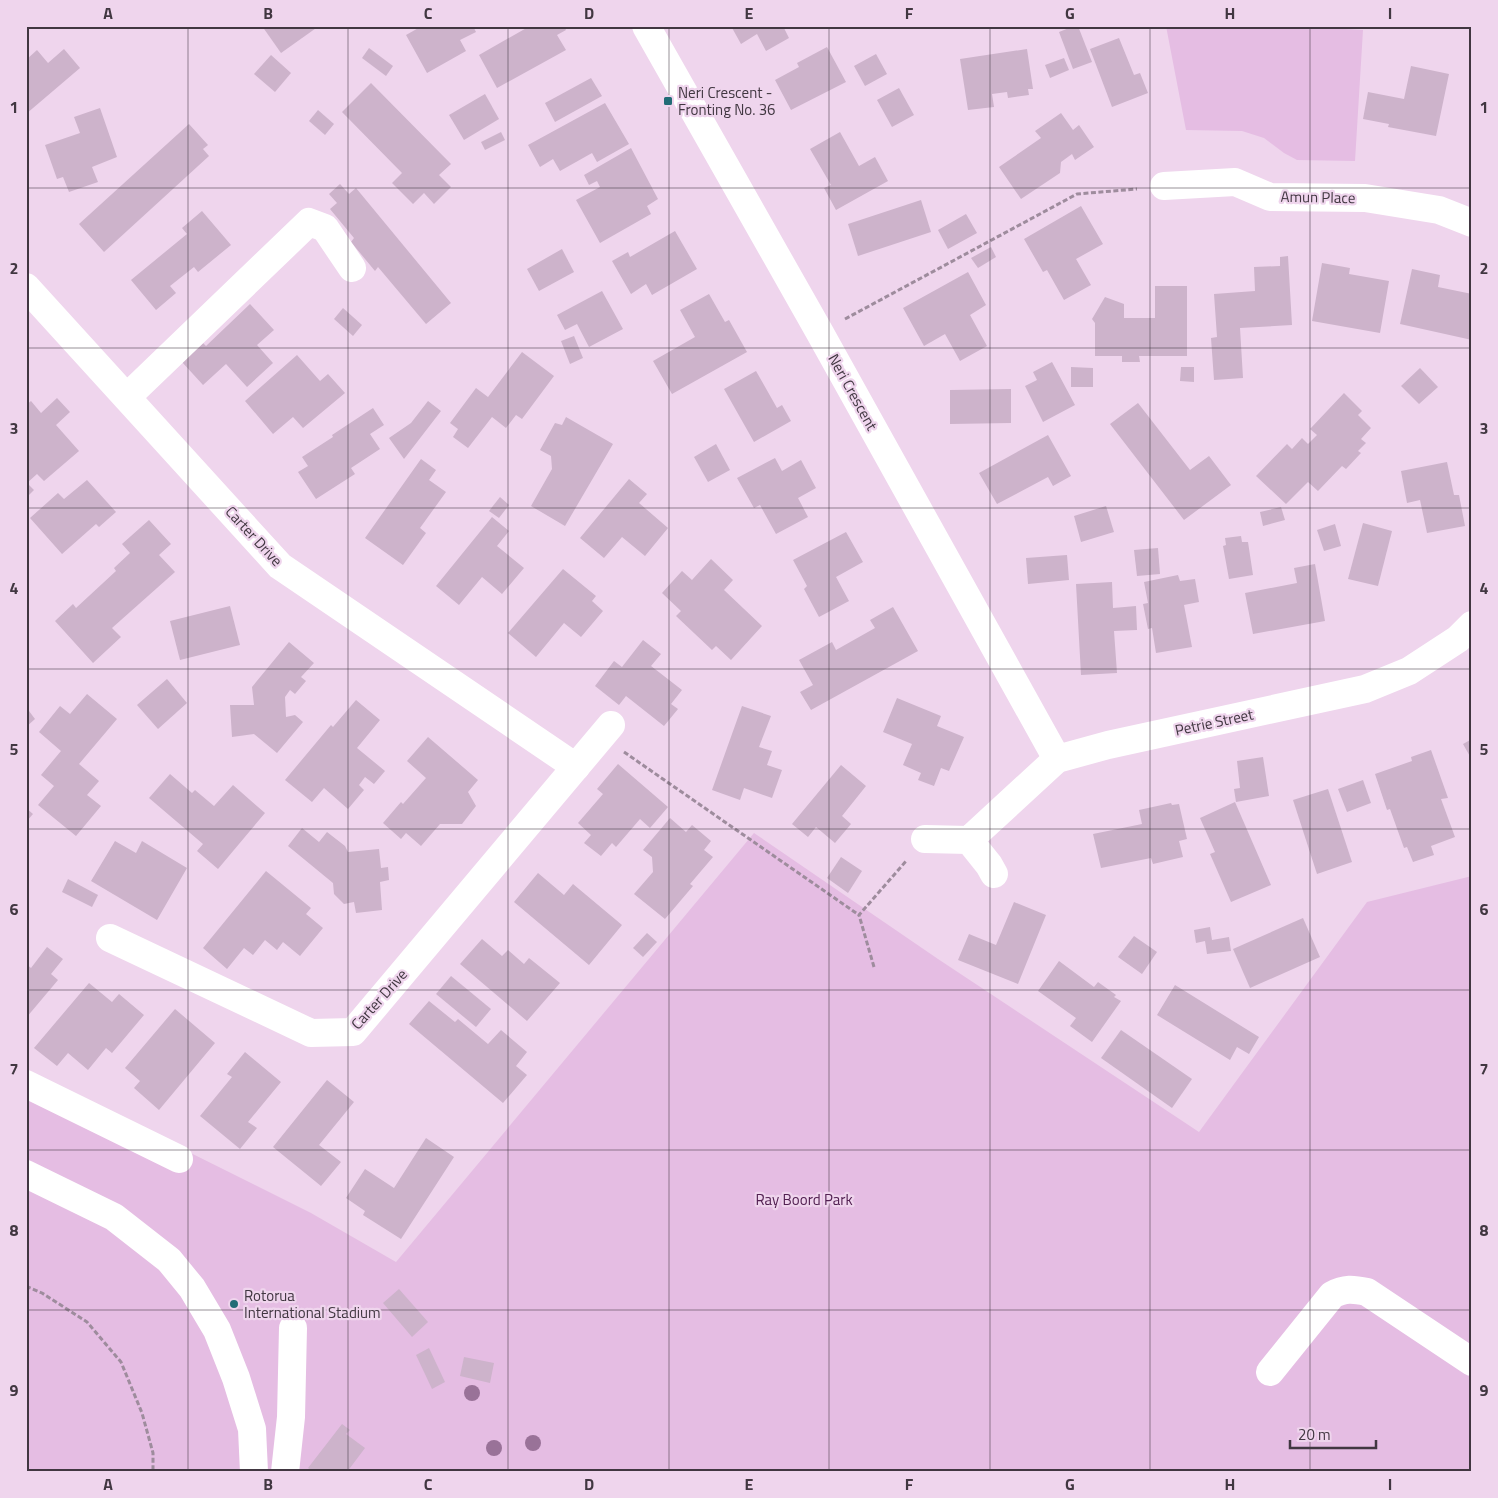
<svg xmlns="http://www.w3.org/2000/svg" width="1498" height="1498" viewBox="0 0 1498 1498" font-family="'Titillium Web',sans-serif">
	<style>
		.green { fill: #e5bde3 }
		.building { fill: #cdb3cb }
		.lines { fill: none; stroke-linecap: round; stroke-linejoin: round }
		.path { stroke: #9e8c9d; stroke-width: 3; stroke-dasharray: 5 2.5; stroke-linecap: butt }
		.minor { stroke: #fff; stroke-width: 28 }
		.tree { fill: #997298 }
		.grid { fill: none; stroke: #413741; stroke-width: 1; stroke-opacity: 0.55 }
		.poi-dot { fill: #226c76; stroke: #efd5ed; stroke-width: 2 }
		.labels { text-anchor: middle; dominant-baseline: central; stroke-width: 4.5; stroke-linejoin: round; paint-order: stroke }
		.poi-label { font-size: 15px; fill: #413741; stroke: #efd5ed; text-anchor: start }
		.street-label { font-size: 15px; fill: #413741; stroke: #efd5ed }
		.park-label { font-size: 15px; fill: #532152; stroke: #efd5ed }
		.neatline { fill: none; stroke: #413741; stroke-width: 2 }
		.grid-label { font-size: 16px; text-anchor: middle; font-weight: bold; fill: #413741 }
	</style>
	<rect width="100%" height="100%" fill="#efd5ed"/>
	<g class="green">
		<path d="M1166 26H1292L1363 30 1355 161 1297 160 1284 153 1264 138 1242 131 1186 130Z"/>
		<path d="M754 833 938 959 1199 1132 1367 902 1472 876V1472H26V1071L311 1213 396 1262Z"/>
	</g>
	<g class="building">
		<path d="M262 26H319L281 53Z"/>
		<path d="M422 26H473L476 32 460 40 466 51 427 73 406 35Z"/>
		<path d="M530 26H564L566 30 557 35 566 50 497 88 479 55Z"/>
		<path d="M731 26H783L789 38 766 51 757 34 741 44Z"/>
		<path d="M1074 26H1078L1092 62 1073 69 1059 32Z"/>
		<rect x="1407" y="26" width="26" height="3"/>
		<path d="M1119 38 1134 75 1140 73 1148 93 1112 107 1090 49Z"/>
		<path d="M827 47 846 82 791 110 775 80 799 67 797 63Z"/>
		<path d="M369 48 393 66 386 76 362 58Z"/>
		<path d="M64 49 80 68 26 114V60L37 50 48 63Z"/>
		<path d="M1027 49 1033 89H1028L1029 95 1008 98 1007 92 992 94 994 107 968 110 960 59Z"/>
		<path d="M876 54 887 74 865 86 854 66Z"/>
		<path d="M271 55 291 73 275 92 254 74Z"/>
		<path d="M1064 58 1069 70 1050 78 1045 65Z"/>
		<path d="M1411 66 1449 74 1436 136 1388 127 1389 124 1363 119 1368 92 1404 99Z"/>
		<path d="M591 78 602 96 555 122 545 103Z"/>
		<path d="M371 83 451 164 439 175 451 187 434 204 424 193 413 204 392 183 402 173 342 112Z"/>
		<path d="M899 88 914 115 892 127 877 100Z"/>
		<path d="M485 94 499 119 464 140 449 115Z"/>
		<path d="M605 103 629 144 597 162 592 153 560 171 553 159 540 167 528 145Z"/>
		<path d="M100 108 117 157 92 167 98 182 69 192 63 177 57 179 45 145 80 133 74 117Z"/>
		<path d="M318 110 334 124 325 135 309 121Z"/>
		<path d="M1061 113 1073 130 1079 125 1094 147 1075 160 1072 154 1061 162 1060 173 1021 199 999 167 1041 138 1035 131Z"/>
		<path d="M189 124 208 145 203 149 209 156 104 252 79 224Z"/>
		<path d="M501 132 505 140 485 150 481 142Z"/>
		<path d="M840 132 859 166 875 157 888 181 836 210 824 188 831 185 810 149Z"/>
		<path d="M631 148 658 199 647 206 651 214 600 243 576 200 600 187 597 181 589 185 584 175Z"/>
		<path d="M340 184 349 194 356 188 451 303 426 324 378 267 375 271 351 242 354 238 330 209 337 203 329 194Z"/>
		<path d="M921 200 931 232 858 256 848 224Z"/>
		<path d="M1081 206 1103 244 1076 259 1091 285 1064 300 1047 270 1043 272 1024 239Z"/>
		<path d="M202 211 231 245 198 272 194 267 170 286 176 293 156 310 131 280 187 234 182 228Z"/>
		<path d="M966 214 977 233 948 249 938 230Z"/>
		<path d="M675 231 697 269 652 295 646 284 631 294 612 261 628 252 630 257Z"/>
		<path d="M991 247 996 257 978 268 971 258Z"/>
		<path d="M562 249 574 272 539 291 527 269Z"/>
		<path d="M1288 256 1292 325 1240 328 1243 378 1214 380 1211 338 1217 337 1214 294 1255 291 1254 267 1280 266V257Z"/>
		<path d="M1322 263 1350 268 1349 274 1389 281 1380 333 1312 321Z"/>
		<path d="M1412 269 1440 275 1438 287 1472 294V340L1400 324Z"/>
		<path d="M968 272 986 305 970 315 987 346 960 361 945 334 924 346 903 308Z"/>
		<path d="M1155 286H1187V356H1139L1140 362H1122V356H1095V323L1092 319 1105 297 1124 304V318H1155Z"/>
		<path d="M602 291 623 329 589 347 577 324 565 330 557 315Z"/>
		<path d="M709 294 725 322 729 320 747 352 672 394 653 361 695 337 680 310Z"/>
		<path d="M250 304 274 330 257 345 273 363 247 387 226 364 203 385 182 362 203 343 206 346Z"/>
		<path d="M343 308 362 325 353 336 334 319Z"/>
		<path d="M574 336 583 358 570 364 561 341Z"/>
		<path d="M522 352 554 376 522 419 516 415 506 428 492 417 468 448 453 437 458 429 450 423 476 388 488 397Z"/>
		<path d="M297 355 320 381 328 374 345 393 303 428 293 417 273 434 245 401Z"/>
		<path d="M1052 362 1075 405 1043 422 1025 386 1037 380 1033 372Z"/>
		<path d="M1071 367 1093 368V387H1071Z"/>
		<path d="M1181 367H1194V382L1180 381Z"/>
		<path d="M1420 368 1438 387 1419 404 1401 386Z"/>
		<path d="M756 371 777 408 782 405 791 421 754 442 724 389Z"/>
		<path d="M1011 389V423L950 424V390Z"/>
		<path d="M1344 393 1362 411 1358 415 1371 428 1361 439 1366 443 1358 451 1361 453 1346 469 1342 466 1318 491 1308 482 1286 504 1256 476 1287 444 1292 449 1302 438 1308 444 1317 435 1310 429Z"/>
		<path d="M57 398 70 412 56 425 79 451 44 481 37 474 27 483 34 490 26 498V405L31 401 41 413Z"/>
		<path d="M428 401 441 411 404 459 389 438 411 423Z"/>
		<path d="M1138 403 1190 470 1209 456 1231 485 1184 520 1110 424Z"/>
		<path d="M373 408 384 425 370 434 380 449 351 468 355 474 316 499 298 472 308 466 302 457 333 437 332 435Z"/>
		<path d="M566 417 613 444 565 526 531 506 552 469 551 456 540 450 555 423 562 425Z"/>
		<path d="M1048 435 1071 476 1053 486 1048 477 997 504 979 473Z"/>
		<path d="M716 444 730 470 708 482 694 457Z"/>
		<path d="M775 458 782 471 801 460 816 488 798 498 808 517 776 534 760 505 754 508 737 478Z"/>
		<path d="M421 459 436 470 429 480 446 492 420 528 426 533 403 565 365 538Z"/>
		<path d="M1447 462 1454 495H1459L1465 526 1427 533 1420 500 1407 503 1401 471Z"/>
		<path d="M629 479 647 494 639 503 668 528 645 556 622 537 604 558 580 538Z"/>
		<path d="M87 480 116 512 99 527 96 524 62 554 30 518 58 493 64 499Z"/>
		<path d="M500 497 509 505 499 518 489 511Z"/>
		<path d="M1106 506 1114 532 1081 542 1074 516Z"/>
		<path d="M1281 507 1285 520 1263 526 1260 512Z"/>
		<path d="M492 517 509 531 497 546 524 568 502 594 482 577 459 605 436 586Z"/>
		<path d="M149 520 171 544 159 555 175 572 112 628 121 637 93 663 55 621 73 604 76 608 116 571 114 568 130 553 122 544Z"/>
		<path d="M1363 523 1392 531 1378 586 1348 579Z"/>
		<path d="M1335 524 1341 546 1324 551 1317 530Z"/>
		<path d="M846 532 863 562 836 577 849 601 819 617 804 589 807 586 793 560Z"/>
		<path d="M1241 536 1242 542H1248L1253 575 1229 579 1223 546 1226 545 1225 538Z"/>
		<path d="M1158 548 1160 574 1137 576 1134 550Z"/>
		<path d="M1067 555 1069 580 1028 584 1026 558Z"/>
		<path d="M711 559 733 580 724 590 762 626 731 660 716 646 712 650 676 616 681 611 662 593 682 571 692 580Z"/>
		<path d="M1315 564 1325 621 1253 634 1245 593 1297 583 1294 568Z"/>
		<path d="M563 569 596 596 592 601 603 611 581 637 564 623 536 657 508 633Z"/>
		<path d="M1178 575 1180 581 1195 579 1199 602 1184 605 1192 647 1156 653 1152 628 1148 629 1143 604 1148 603 1144 582Z"/>
		<path d="M1112 582 1113 608 1136 606 1137 630 1114 631 1117 673 1081 675 1076 584Z"/>
		<path d="M230 606 240 645 180 660 170 621Z"/>
		<path d="M893 607 918 651 811 710 800 692 813 685 799 660 832 642 836 650 875 628 870 620Z"/>
		<path d="M643 640 661 654 651 666 682 690 671 704 678 709 664 726 626 696 619 705 595 686 614 661 622 667Z"/>
		<path d="M289 642 314 663 301 677 306 681 295 694 290 690 285 697 286 717 295 715 303 722 277 753 254 734 232 737 230 705H254L252 687Z"/>
		<path d="M167 679 187 703 158 729 137 705Z"/>
		<path d="M87 694 117 719 79 764 99 781 87 795 101 806 76 836 38 805 54 786 41 775 61 751 39 732 60 706 70 714Z"/>
		<path d="M897 698 941 716 937 726 964 737 949 771 941 768 934 786 918 780 921 773 903 765 912 744 883 732Z"/>
		<path d="M356 700 380 720 357 748 385 771 374 784 365 777 359 785 364 790 348 809 324 788 312 802 285 780 331 725 333 727Z"/>
		<path d="M742 706 771 716 759 747 772 751 767 765 782 770 772 798 744 788 740 800 712 790Z"/>
		<path d="M29 711 35 719 26 727V713Z"/>
		<path d="M428 737 478 780 468 792 476 806 462 824H440L421 846 406 833 401 839 383 823 401 802 403 804 426 778 407 761Z"/>
		<path d="M1472 739V760L1463 744Z"/>
		<path d="M1431 750 1448 798 1441 799 1455 837 1431 846 1434 855 1413 862 1407 847 1404 848 1390 809 1387 810 1375 774 1412 761 1411 757Z"/>
		<path d="M1263 757 1269 796 1236 802 1234 789 1240 788 1237 761Z"/>
		<path d="M618 764 668 807 650 828 640 819 616 847 612 843 601 856 584 843 591 835 578 823 603 794 597 789Z"/>
		<path d="M841 765 866 786 842 816 851 824 835 843 816 827 808 837 792 824Z"/>
		<path d="M170 774 192 793 195 790 214 806 233 785 265 813 218 869 197 851 203 844 149 798Z"/>
		<path d="M1363 780 1371 803 1347 812 1338 789Z"/>
		<path d="M1328 789 1352 862 1317 874 1293 800Z"/>
		<path d="M1235 802 1271 885 1231 902 1210 854 1215 852 1200 818Z"/>
		<path d="M1171 803 1172 805 1179 804 1187 839 1179 841 1183 857 1153 864 1151 858 1101 868 1093 834 1142 824 1139 810Z"/>
		<path d="M26 808 33 814 26 822Z"/>
		<path d="M670 818 686 832 692 825 711 841 704 850 713 857 690 884 693 886 665 919 634 894 653 872 652 857 643 850Z"/>
		<path d="M302 828 319 842 327 832 345 846 348 852 379 849 381 868 388 867 389 880 380 882 382 910 356 913 354 902 344 904 334 894 333 883 288 846Z"/>
		<path d="M115 841 136 853 142 841 187 868 157 920 91 881Z"/>
		<path d="M841 857 862 871 848 893 827 878Z"/>
		<path d="M266 871 311 908 306 914 323 928 300 956 283 942 277 950 265 940 253 955 244 948 227 969 203 948Z"/>
		<path d="M538 873 564 895 573 884 622 925 589 965 514 902Z"/>
		<path d="M68 879 98 895 92 907 62 892Z"/>
		<path d="M1014 902 1046 915 1018 984 958 960 969 934 996 945Z"/>
		<path d="M1303 918 1320 957 1250 988 1233 949Z"/>
		<path d="M1210 927 1212 940 1229 937 1231 951 1207 954 1205 941 1196 943 1194 930Z"/>
		<path d="M647 933 657 942 643 957 633 948Z"/>
		<path d="M1134 936 1157 952 1142 974 1118 957Z"/>
		<path d="M482 939 502 956 508 950 524 964 529 958 560 983 527 1021 460 964Z"/>
		<path d="M47 947 63 959 51 974 58 980 26 1018V964L31 968Z"/>
		<path d="M1059 961 1094 987 1098 982 1116 995 1114 997 1121 1001 1092 1042 1070 1026 1076 1018 1038 991Z"/>
		<path d="M451 976 491 1009 476 1027 436 994Z"/>
		<path d="M89 983 112 1002 119 994 144 1015 112 1053 106 1048 88 1070 68 1053 57 1066 34 1048Z"/>
		<path d="M1175 985 1259 1037 1249 1054 1237 1047 1230 1060 1157 1015Z"/>
		<path d="M429 1001 455 1022 458 1019 488 1044 501 1030 527 1052 516 1066 527 1075 503 1103 409 1024Z"/>
		<path d="M175 1009 215 1043 159 1110 134 1088 140 1081 125 1068Z"/>
		<path d="M1121 1030 1192 1079 1172 1108 1101 1058Z"/>
		<path d="M245 1052 281 1082 248 1122 257 1128 240 1149 200 1116 232 1077 227 1074Z"/>
		<path d="M327 1080 354 1102 319 1145 341 1162 321 1186 273 1147Z"/>
		<path d="M426 1138 454 1157 401 1239 363 1215 365 1211 346 1198 365 1169 394 1188Z"/>
		<path d="M399 1289 428 1322 412 1337 383 1303Z"/>
		<path d="M429 1348 445 1382 432 1389 416 1355Z"/>
		<path d="M464 1357 494 1363 490 1383 460 1376Z"/>
		<path d="M342 1424 350 1430 346 1434 365 1448 347 1472H313L308 1468Z"/>
	</g>
	<g class="lines">
		<g class="path">
			<path d="M845 319 1077 194 1137 189"/>
			<path d="M624 752 859 915"/>
			<path d="M874 967 859 915 907 860"/>
			<path d="M26 1286 42 1293 87 1322 121 1362 142 1413 153 1453V1472"/>
		</g>
		<g class="minor">
			<path d="M646 26 820 333 1057 759"/>
			<path d="M1164 186 1235 182 1270 197 1365 198 1439 210 1472 223"/>
			<path d="M26 287 280 566 576 767"/>
			<path d="M127 397 309 222 325 228 352 268"/>
			<path d="M925 839 969 840 1057 759 1108 745 1365 689 1409 671 1458 639 1472 625"/>
			<path d="M969 840 989 865 994 874"/>
			<path d="M110 938 311 1033 353 1032 611 725"/>
			<path d="M26 1084 179 1159"/>
			<path d="M26 1174 114 1217 169 1260 192 1288 217 1330 236 1378 252 1429 254 1472"/>
			<path d="M1270 1372 1332 1295C1345 1288 1353 1289 1367 1292L1472 1362"/>
			<path d="M285 1472 291 1417 293 1328"/>
		</g>
	</g>
	<g class="tree">
		<circle cx="472" cy="1393" r="8"/>
		<circle cx="533" cy="1443" r="8"/>
		<circle cx="494" cy="1448" r="8"/>
	</g>
	<path class="grid" d="M188 26V1472M348 26V1472M508 26V1472M669 26V1472M829 26V1472M990 26V1472M1150 26V1472M1310 26V1472M26 188H1472M26 348H1472M26 508H1472M26 669H1472M26 829H1472M26 990H1472M26 1150H1472M26 1310H1472"/>
	<g class="poi-dot">
		<rect x="663" y="96" width="10" height="10" rx="2.5"/>
		<circle cx="234" cy="1304" r="5"/>
	</g>
	<g class="labels">
		<g class="poi-label">
			<text x="678" y="92">Neri Crescent -<tspan x="678" dy="17">Fronting No. 36</tspan></text>
			<text x="244" y="1295">Rotorua<tspan x="244" dy="17">International Stadium</tspan></text>
		</g>
		<g class="street-label">
			<text transform="translate(1318 197) rotate(1)">Amun Place</text>
			<text transform="translate(853 392) rotate(61)">Neri Crescent</text>
			<text transform="translate(254 536) rotate(47)">Carter Drive</text>
			<text transform="translate(1214 722) rotate(-12)">Petrie Street</text>
			<text transform="translate(379 999) rotate(-48)">Carter Drive</text>
		</g>
		<g class="park-label">
			<text x="804" y="1199">Ray Boord Park</text>
		</g>
	</g>
	<rect width="1498" height="1498" fill="none" stroke="#efd5ed" stroke-width="55"/>
	<path d="M1290 1440v8h86v-8" fill="none" stroke="#413741" stroke-width="2.5"/>
	<text x="1298" y="1440" font-size="15" fill="#413741" stroke="#efd5ed" stroke-width="4" paint-order="stroke">20 m</text>
	<rect x="28" y="28" width="1442" height="1442" class="neatline"/>
	<g class="grid-label">
		<text x="108" y="19">A</text>
		<text x="268" y="19">B</text>
		<text x="428" y="19">C</text>
		<text x="589" y="19">D</text>
		<text x="749" y="19">E</text>
		<text x="909" y="19">F</text>
		<text x="1070" y="19">G</text>
		<text x="1230" y="19">H</text>
		<text x="1390" y="19">I</text>
		<text x="14" y="113">1</text>
		<text x="1484" y="113">1</text>
		<text x="14" y="274">2</text>
		<text x="1484" y="274">2</text>
		<text x="14" y="434">3</text>
		<text x="1484" y="434">3</text>
		<text x="14" y="594">4</text>
		<text x="1484" y="594">4</text>
		<text x="14" y="755">5</text>
		<text x="1484" y="755">5</text>
		<text x="14" y="915">6</text>
		<text x="1484" y="915">6</text>
		<text x="14" y="1075">7</text>
		<text x="1484" y="1075">7</text>
		<text x="14" y="1236">8</text>
		<text x="1484" y="1236">8</text>
		<text x="14" y="1396">9</text>
		<text x="1484" y="1396">9</text>
		<text x="108" y="1490">A</text>
		<text x="268" y="1490">B</text>
		<text x="428" y="1490">C</text>
		<text x="589" y="1490">D</text>
		<text x="749" y="1490">E</text>
		<text x="909" y="1490">F</text>
		<text x="1070" y="1490">G</text>
		<text x="1230" y="1490">H</text>
		<text x="1390" y="1490">I</text>
	</g>
</svg>
